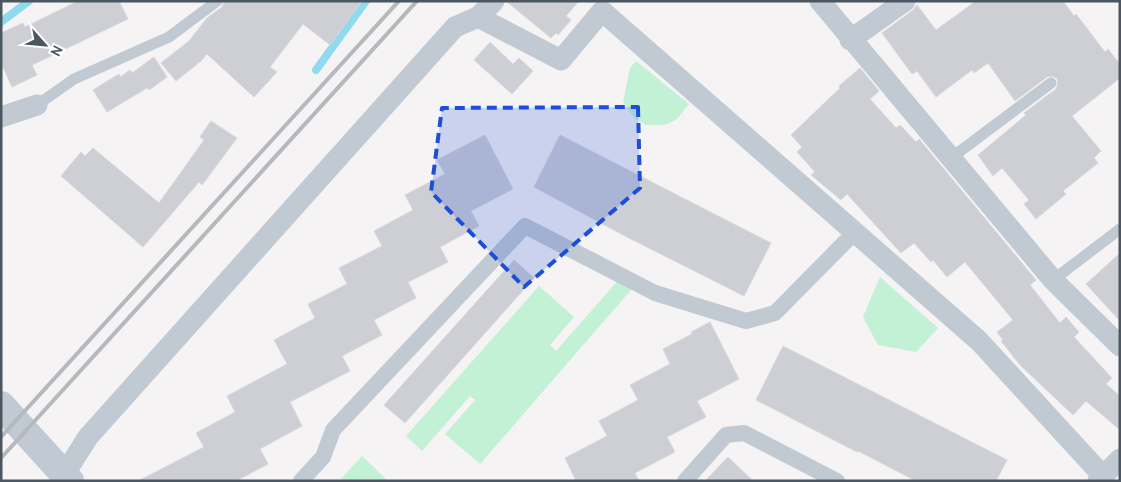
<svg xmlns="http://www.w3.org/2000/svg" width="1121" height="482" viewBox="0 0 1121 482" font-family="Cabin,sans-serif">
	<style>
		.green { fill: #c3f1d5 }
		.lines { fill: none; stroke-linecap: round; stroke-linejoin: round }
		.stream { stroke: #90daee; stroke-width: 8 }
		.building { fill: #cdcfd5; stroke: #d7d9de }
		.service { stroke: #c1cad2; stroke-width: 11 }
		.pedestrian { stroke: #c1cad2; stroke-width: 16 }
		.minor { stroke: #c1cad2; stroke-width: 21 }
		.tertiary { stroke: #c1cad2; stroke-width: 28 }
		.rail { stroke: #b5b8bd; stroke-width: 4 }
		.marked { fill: #1d4ed8; fill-opacity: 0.2; stroke: #1d4ed8; stroke-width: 4; stroke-dasharray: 10 6; stroke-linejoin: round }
	</style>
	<rect width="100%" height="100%" fill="#f5f3f3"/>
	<g class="green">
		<path d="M636 61 689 104 677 119 665 125H646L635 119 623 102 630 68Z"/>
		<path d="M622 276 637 283 480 464 445 434 475 400 470 396 422 451 406 436 539 286 574 317 550 345 556 351Z"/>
		<path d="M880 277 938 328 916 352 878 345 863 317Z"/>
		<path d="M362 456 388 481H339Z"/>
	</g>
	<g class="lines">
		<g class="stream">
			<path d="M1 22 29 1"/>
			<path d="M316 70 366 1"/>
		</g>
	</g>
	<g class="building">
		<path d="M78 1H119L128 19 32 65 37 75 12 87 1 63V33L23 23 25 27Z"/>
		<path d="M224 1H362L330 45 303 24 270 67 277 72 254 97 207 54 201 61 176 81 161 63 189 41 207 18 222 7Z"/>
		<path d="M506 1H579L566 16 571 20 558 35 556 33 551 38Z"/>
		<path d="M976 1H1063L1074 16 1076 14 1105 52 1108 49 1120 64V78L1072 116 1101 151 1094 158 1098 163 1063 191 1066 194 1036 219 1024 204 1029 200 1002 168 993 176 978 155 1026 115 1024 113 1056 89 1058 83 1057 78 1051 76 1047 77 1015 101 988 63 974 73 972 70 936 97 917 71 912 74 882 33 912 11 917 5 936 30Z"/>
		<path d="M490 42 513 64 519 58 533 71 512 94 474 60Z"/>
		<path d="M154 57 167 77 149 90 147 88 107 112 93 90 119 74 120 77 130 70 132 73Z"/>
		<path d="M860 68 879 91 870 99 896 128 900 125 916 142 919 139 1036 280 1030 285 1060 323 1066 317 1079 332 1074 337 1112 378 1106 384 1120 396V430L1086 401 1073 415 1020 365 1001 341 1003 340 997 332 1013 320 965 262 947 277 933 260 931 262 914 243 901 253 847 194 841 200 811 175 815 172 797 152 802 147 791 135 840 88 839 86Z"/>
		<path d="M211 121 237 138 202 185 199 182 143 247 61 176 81 152 85 156 93 148 159 203 204 140 200 137Z"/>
		<path d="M485 135 513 189 471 211 479 226 440 247 448 262 408 282 416 298 374 320 382 335 342 356 350 371 290 402 302 426 260 449 268 464 236 481H138L204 447 196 433 235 412 227 396 287 364 274 340 315 318 308 304 347 284 339 268 382 246 374 231 413 210 405 195 445 174 437 160Z"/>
		<path d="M560 135 771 243 744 296 623 235 534 187Z"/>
		<path d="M1120 253V321L1086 284Z"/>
		<path d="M514 260 534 278 405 423 384 405Z"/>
		<path d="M710 322 739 379 697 401 706 417 667 437 675 452 635 473 639 481H576L565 458 607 436 599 421 638 400 630 385 670 364 663 349 692 334 691 332Z"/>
		<path d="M783 346 1007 460 996 481H916L858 451 857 452 756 400Z"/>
		<path d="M728 457 753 481H705Z"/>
	</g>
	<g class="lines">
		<g class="service">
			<path d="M37 105 74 79 169 37 217 1"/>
			<path d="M951 158 1051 83"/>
			<path d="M1053 280 1120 229"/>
		</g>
		<g class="pedestrian">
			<path d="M301 481 323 457 333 430 525 226 655 293 746 321 775 313 855 232"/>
			<path d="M685 481 726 435 744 433 837 481"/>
		</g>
		<g class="minor">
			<path d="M820 1 1053 280 1120 346"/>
			<path d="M478 17 561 60 602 11 979 341 1103 476"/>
			<path d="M850 40 905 1"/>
			<path d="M1 117 37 105"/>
			<path d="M60 481 88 437 455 27 478 17 494 1"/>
			<path d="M1098 481 1120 459"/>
		</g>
		<path class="tertiary" d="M1 405 70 481"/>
		<g class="rail">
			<path d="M1 437 399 1"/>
			<path d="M1 458 417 1"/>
		</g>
	</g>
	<path class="marked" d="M638 107 640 188 524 287 431 192 442 108Z"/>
	<rect width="1121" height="482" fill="none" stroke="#4a5661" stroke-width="5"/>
	<g transform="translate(45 45) rotate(117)" stroke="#ffffff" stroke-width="4" paint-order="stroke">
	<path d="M0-4L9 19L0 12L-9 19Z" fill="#4a5661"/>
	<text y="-8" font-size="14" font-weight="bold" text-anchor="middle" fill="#4a5661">N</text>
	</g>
</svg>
